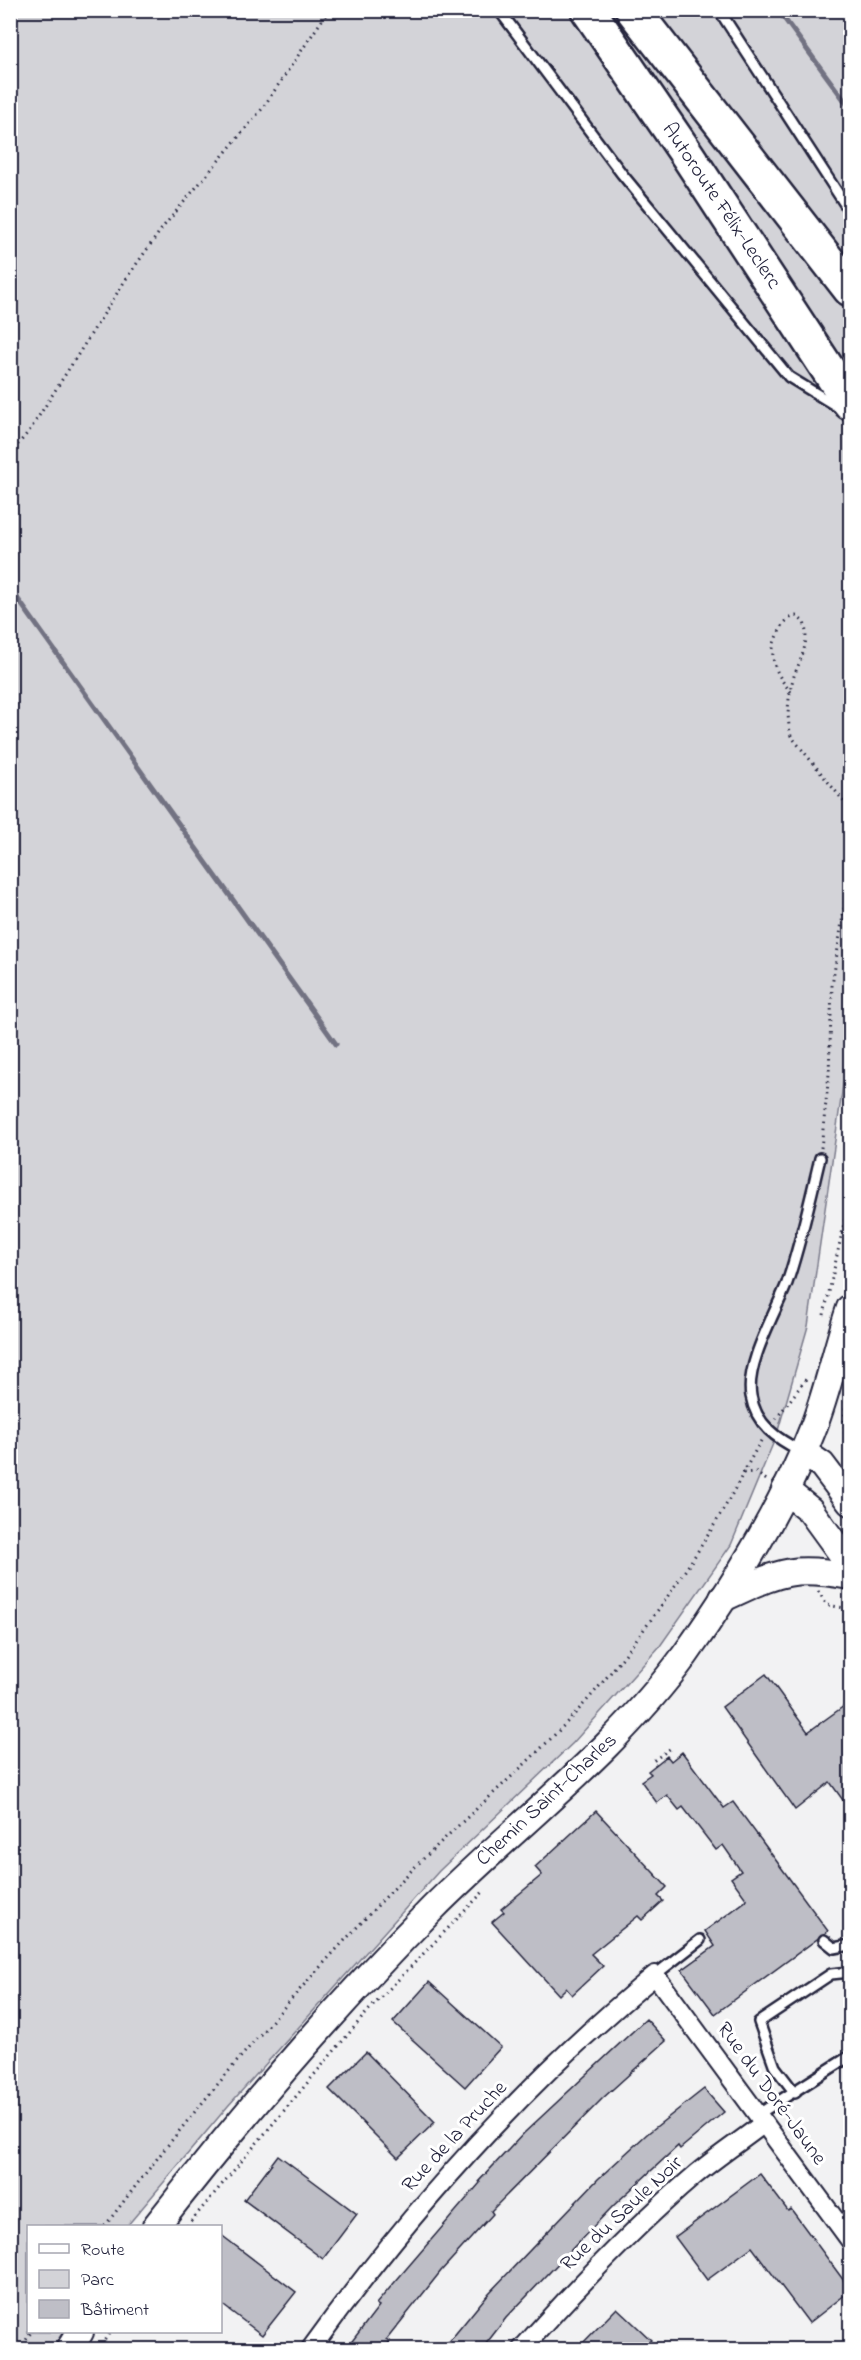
<svg xmlns="http://www.w3.org/2000/svg" width="861" height="2360" viewBox="0 0 861 2360" font-family="'Indie Flower',sans-serif">
	<style>
		.green { fill: #d3d3d8; stroke: #7a7a8a; stroke-width: 1.5 }
		.lines { fill: none; stroke-linecap: round; stroke-linejoin: round }
		.stream { stroke: #727282; stroke-width: 5 }
		.building { fill: #bebec6; stroke: #22223b; stroke-width: 1.5 }
		.lane-casing { stroke: #22223b; stroke-width: 14 }
		.street-casing { stroke: #22223b; stroke-width: 22 }
		.secondary-casing { stroke: #22223b; stroke-width: 30 }
		.highway-casing { stroke: #22223b; stroke-width: 38 }
		.path { stroke: #22223b; stroke-width: 3; stroke-dasharray: 1.5 4.5; stroke-linecap: butt }
		.lane { stroke: #fff; stroke-width: 9 }
		.street { stroke: #fff; stroke-width: 18 }
		.secondary { stroke: #fff; stroke-width: 26 }
		.highway { stroke: #fff; stroke-width: 33 }
		.labels { text-anchor: middle; dominant-baseline: central; stroke-width: 6; stroke-linejoin: round; paint-order: stroke }
		.street-label { font-size: 21px; fill: #22223b; stroke: #fff }
	</style>
	<rect width="100%" height="100%" fill="#f2f2f3"/>
	<filter id="ink" filterUnits="userSpaceOnUse"><feTurbulence type="fractalNoise" baseFrequency=".0167" numOctaves="2"/><feDisplacementMap in="SourceGraphic" scale="12" xChannelSelector="R" yChannelSelector="G"/><feConvolveMatrix kernelMatrix="1 2 1 2 8 2 1 2 1" color-interpolation-filters="sRGB"/></filter>
	<g filter="url(#ink)">
		<path class="green" d="M11 11H850V1037L808 1326 777 1434 731 1545 660 1646 573 1743 439 1871 228 2106 127 2226H28V2332H63L52 2349 11 2350Z"/>
		<g class="lines">
			<g class="stream">
				<path d="M778 10 850 108"/>
				<path d="M10 588 336 1044"/>
			</g>
		</g>
		<g class="building">
			<path d="M766 1674 808 1732 844 1706 850 1715V1810L830 1782 795 1810 722 1707Z"/>
			<path d="M682 1752 724 1808 733 1802 828 1931 715 2014 682 1970 715 1946 705 1931 747 1900 731 1878 741 1871 723 1845 716 1850 683 1807 679 1810 667 1795 657 1803 641 1781 651 1774 648 1771 667 1756 671 1761Z"/>
			<path d="M596 1811 667 1887 658 1896 663 1901 642 1920 638 1916 591 1954 603 1966 572 1995 566 1988 559 1995 492 1922 504 1912 501 1909 542 1875 535 1867Z"/>
			<path d="M429 1982 501 2047 465 2087 393 2022Z"/>
			<path d="M646 2019 666 2041 603 2098 491 2211 493 2214 441 2271 387 2339 390 2341 384 2349H346L379 2306 376 2304 480 2183 479 2181 524 2133Z"/>
			<path d="M366 2052 435 2122 398 2158 329 2089Z"/>
			<path d="M704 2089 724 2112 680 2149 678 2146 613 2206 506 2318 482 2349H443L489 2293 598 2179 647 2134Z"/>
			<path d="M278 2155 357 2214 323 2259 244 2200Z"/>
			<path d="M760 2174 788 2211 791 2209 850 2289V2291L809 2323 752 2247 707 2280 675 2237Z"/>
			<path d="M220 2234 296 2292 262 2335 220 2303Z"/>
			<path d="M617 2308 651 2340 642 2349H577Z"/>
		</g>
		<g class="lines">
			<g class="lane-casing">
				<g id="lane">
					<path d="M499 10 622 174 789 377 838 407"/>
					<path d="M719 10 850 212"/>
					<path d="M801 1451C777 1439 756 1425 751 1396 745 1364 776 1312 787 1283 801 1242 810 1200 820 1158"/>
					<path d="M824 1940 834 1948 850 1945"/>
					<path d="M655 1975 700 1940"/>
					<path d="M795 2093 775 2067 759 2022 831 1974 850 1972"/>
					<path d="M757 2115 850 2056"/>
				</g>
			</g>
			<g class="street-casing">
				<g id="street">
					<path d="M310 2350C410 2211 523 2084 655 1975L850 2240"/>
					<path d="M521 2350C576 2288 632 2229 694 2176 716 2157 741 2141 764 2123"/>
				</g>
			</g>
			<g class="secondary-casing">
				<g id="secondary">
					<path d="M803 1452 822 1465 850 1502"/>
					<path d="M785 1490 810 1510 850 1565"/>
					<path d="M723 1598C779 1573 788 1565 850 1576"/>
					<path d="M156 2226C242 2116 334 2008 433 1908 517 1824 614 1752 685 1655 734 1586 781 1511 812 1431 828 1391 836 1349 850 1308"/>
					<path d="M69 2350 80 2332"/>
				</g>
			</g>
			<g class="highway-casing">
				<g id="highway">
					<path d="M588 10 688 156 850 403"/>
					<path d="M633 10 850 289"/>
				</g>
			</g>
			<g class="path">
				<path d="M10 454 30 430 128 276 163 227 262 109 329 10"/>
				<path d="M791 692C775 674 766 653 779 632 783 624 787 618 796 616L804 622C810 642 801 658 794 676 788 695 786 716 791 736L850 809"/>
				<path d="M821 1148 829 1074 832 986 850 871"/>
				<path d="M824 1315 850 1196"/>
				<path d="M846 1402 844 1421 846 1448"/>
				<path d="M776 1419 806 1379"/>
				<path d="M743 1473 755 1472 768 1481"/>
				<path d="M818 1591 827 1605 850 1609"/>
				<path d="M656 1765 653 1761 671 1748"/>
				<path d="M105 2226C197 2104 298 1987 405 1877 468 1813 538 1758 597 1689 643 1634 685 1574 722 1512 736 1488 748 1463 762 1439"/>
				<path d="M187 2226 367 2012 484 1891"/>
				<path d="M20 2350 31 2332"/>
				<path d="M98 2350 110 2332"/>
			</g>
			<use href="#lane" class="lane"/>
			<use href="#street" class="street"/>
			<use href="#secondary" class="secondary"/>
			<use href="#highway" class="highway"/>
		</g>
	</g>
	<g class="labels">
		<g class="street-label">
			<text transform="translate(721 206) rotate(56)">Autoroute Félix-Leclerc</text>
			<text transform="translate(547 1800) rotate(-43)">Chemin Saint-Charles</text>
			<text transform="translate(771 2094) rotate(54)">Rue du Doré-Jaune</text>
			<text transform="translate(455 2137) rotate(-47)">Rue de la Pruche</text>
			<text transform="translate(622 2214) rotate(-43)">Rue du Saule Noir</text>
		</g>
	</g>
	<rect width="861" height="2360" fill="none" stroke="#fff" stroke-width="36"/>
	<rect x="18" y="18" width="825" height="2324" fill="none" stroke="#22223b" stroke-width="2" filter="url(#ink)"/>
	<rect x="27" y="2225" width="195" height="108" fill="#ffffff" stroke="#a7a7b1" stroke-width="1.5"/>
	<rect x="39" y="2244" width="30" height="9" fill="#ffffff" stroke="#a7a7b1" stroke-width="1.5"/>
	<text x="81" y="2255" font-size="18" fill="#22223b">Route</text>
	<rect x="39" y="2270" width="30" height="18" fill="#d3d3d8" stroke="#a7a7b1" stroke-width="1.5"/>
	<text x="81" y="2285" font-size="18" fill="#22223b">Parc</text>
	<rect x="39" y="2300" width="30" height="18" fill="#bebec6" stroke="#a7a7b1" stroke-width="1.5"/>
	<text x="81" y="2315" font-size="18" fill="#22223b">Bâtiment</text>
</svg>
